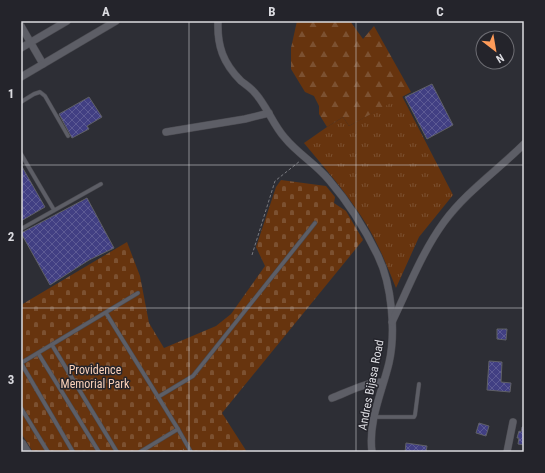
<svg xmlns="http://www.w3.org/2000/svg" width="545" height="473" viewBox="0 0 545 473" font-family="'Roboto Condensed',sans-serif">
	<style>
		.grass { fill: url(#grass-tufts) }
		.forest { fill: url(#forest-firs) }
		.cemetery { fill: url(#cemetery-stones) }
		.building { fill: url(#building-cross-hatch); stroke: #5f6067 }
		.lines { fill: none; stroke-linecap: round; stroke-linejoin: round }
		.lane-casing { stroke: #49494f; stroke-width: 4.5 }
		.street-casing { stroke: #49494f; stroke-width: 8 }
		.secondary-casing { stroke: #49494f; stroke-width: 11 }
		.path { stroke: #7a7b81; stroke-width: 1; stroke-dasharray: 3 2; stroke-linecap: butt }
		.lane { stroke: #5d5e66; stroke-width: 3.5 }
		.street { stroke: #5d5e66; stroke-width: 7 }
		.secondary { stroke: #5d5e66; stroke-width: 10 }
		.grid { fill: none; stroke: #dbdbe0; stroke-width: 1; stroke-opacity: 0.55 }
		.labels { text-anchor: middle; dominant-baseline: central; stroke-width: 3; stroke-linejoin: round; paint-order: stroke }
		.park-label { font-size: 12px; fill: #fad1b9; stroke: #24242b }
		.street-label { font-size: 12px; fill: #dbdbe0; stroke: #24242b }
		.neatline { fill: none; stroke: #dbdbe0; stroke-width: 1.5 }
		.grid-label { font-size: 13px; text-anchor: middle; font-weight: bold; fill: #dbdbe0 }
	</style>
	<defs>
		<pattern id="grass-tufts" width="24" height="20" patternUnits="userSpaceOnUse"><rect width="24" height="20" fill="#67340e"/><path d="M3 7l-1-3M5 7V3M7 7l1-3M15 17l-1-3M17 17v-4M19 17l1-3" fill="none" stroke="#7c5131"/></pattern>
		<pattern id="forest-firs" width="22" height="20" patternUnits="userSpaceOnUse"><rect width="22" height="20" fill="#67340e"/><path d="M5 1l3.5 6h-7zM16 11l3.5 6h-7z" fill="#7c5131"/></pattern>
		<pattern id="cemetery-stones" width="16" height="16" patternUnits="userSpaceOnUse"><rect width="16" height="16" fill="#67340e"/><path d="M2 7V4a2 2 0 0 1 4 0v3zM10 15v-3a2 2 0 0 1 4 0v3z" fill="#7c5131"/></pattern>
		<pattern id="building-cross-hatch" width="8" height="8" patternUnits="userSpaceOnUse"><rect width="8" height="8" fill="#413f83"/><path d="M0 0l8 8M0 8l8-8" fill="none" stroke="#5c5a94"/></pattern>
	</defs>
	<rect width="100%" height="100%" fill="#2d2e35"/>
	<path class="grass" d="M402 96 453 195 419 237 396 288C386 263 376 238 361 216 344 190 324 167 304 143L327 127 343 117 349 126Z"/>
	<path class="forest" d="M297 21H350L363 39 374 26 411 92 349 126 343 117 327 127 319 114V106L314 96 305 92 291 69V48Z"/>
	<path class="cemetery" d="M281 180 326 186 335 197 334 203 346 211 363 240 222 413 247 452H33L21 433V305L127 242 140 276 149 323 164 348 216 326 231 314 265 266 256 247 276 187Z"/>
	<g class="building">
		<path d="M432 84 453 125 427 139 405 97Z"/>
		<path d="M89 97 102 117 87 126 89 129 72 138 59 114Z"/>
		<path d="M21 165 45 207 21 221Z"/>
		<path d="M87 198 114 248 89 260 50 285 21 233Z"/>
		<path d="M497 329H507L506 340 497 339Z"/>
		<path d="M489 361 502 362 501 382 511 383 510 392 487 390Z"/>
		<path d="M479 423 489 426 486 436 476 433Z"/>
		<path d="M522 427H524V445L518 444 519 438H517L519 431 521 432Z"/>
		<path d="M406 443 427 446 426 452H405Z"/>
	</g>
	<g class="lines">
		<g class="lane-casing">
			<g id="lane">
				<path d="M21 102 34 94 40 92 45 96 68 136"/>
				<path d="M21 154 54 210"/>
				<path d="M21 229 101 184"/>
				<path d="M106 313 178 429 191 452"/>
				<path d="M52 345 117 452"/>
				<path d="M38 353 99 452"/>
				<path d="M21 363 138 293"/>
				<path d="M21 363 73 452"/>
				<path d="M158 397 193 376 315 223"/>
				<path d="M21 408 48 452"/>
				<path d="M375 417H414L415 415 419 384"/>
				<path d="M140 452 178 429"/>
			</g>
		</g>
		<g class="street-casing">
			<g id="street">
				<path d="M218 21C217 46 223 63 241 81 246 85 251 88 255 93 267 106 273 125 285 138 298 154 316 164 329 180 348 202 365 229 378 256 392 285 396 332 389 363 382 392 368 421 372 452"/>
				<path d="M21 26 43 64"/>
				<path d="M21 48 67 21"/>
				<path d="M21 77 116 21"/>
				<path d="M166 132 245 119 269 113"/>
				<path d="M392 322C408 289 422 252 444 222 466 192 498 170 524 144"/>
				<path d="M332 398C348 392 366 382 383 382"/>
				<path d="M507 452 513 422"/>
			</g>
		</g>
		<g class="secondary-casing">
			<path id="secondary" d="M21 444 26 452"/>
		</g>
		<g class="path">
			<path d="M252 255 275 181 300 161"/>
			<path d="M179 452 184 449"/>
		</g>
		<use href="#lane" class="lane"/>
		<use href="#street" class="street"/>
		<use href="#secondary" class="secondary"/>
	</g>
	<path class="grid" d="M189 21V452M356 21V452M21 165H524M21 308H524"/>
	<g class="labels">
		<g class="park-label">
			<text x="95" y="370">Providence<tspan x="95" dy="14">Memorial Park</tspan></text>
		</g>
		<g class="street-label">
			<text transform="translate(371 385) rotate(-79)">Andres Bijasa Road</text>
		</g>
	</g>
	<rect width="545" height="473" fill="none" stroke="#24242b" stroke-width="44"/>
	<g transform="translate(495 50) rotate(149)"><circle r="19" fill="#24242b" stroke="#6d6d73"/>
	<path d="M0-3L7 15L0 10L-7 15Z" fill="#fe9b59"/>
	<text y="-6" font-size="11" font-weight="bold" text-anchor="middle" fill="#dbdbe0">N</text>
	</g>
	<rect x="22" y="22" width="501" height="429" class="neatline"/>
	<g class="grid-label">
		<text x="106" y="16">A</text>
		<text x="272" y="16">B</text>
		<text x="440" y="16">C</text>
		<text x="11" y="98">1</text>
		<text x="11" y="241">2</text>
		<text x="11" y="384">3</text>
	</g>
</svg>
